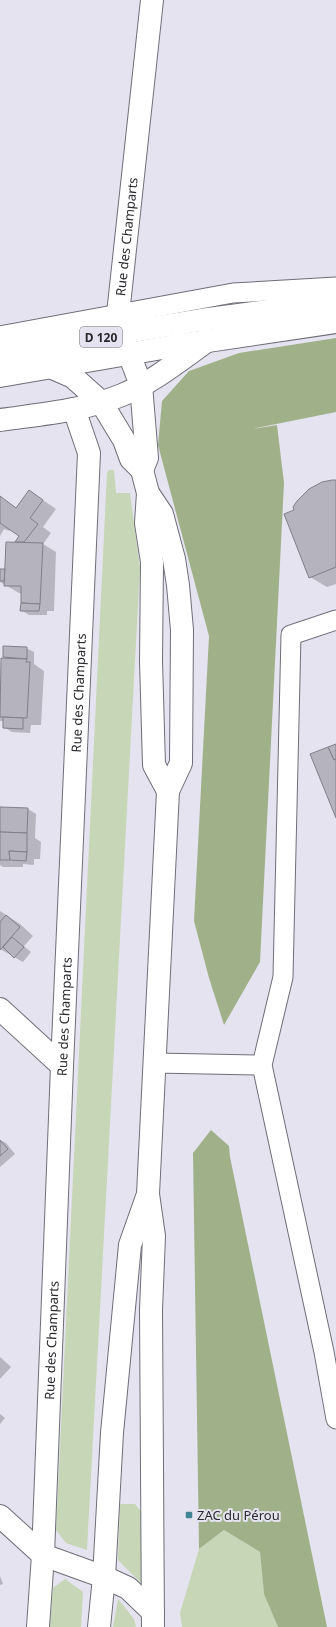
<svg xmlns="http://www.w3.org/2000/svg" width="336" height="1627" viewBox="0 0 336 1627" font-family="'Noto Sans',sans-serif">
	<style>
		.green { fill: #c7d6b6 }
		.forest { fill: #a0b18a }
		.shadow { fill: #0003 }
		.building { fill: #b4b3be; stroke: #81808a }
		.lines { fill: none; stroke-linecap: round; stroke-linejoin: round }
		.lane-casing { stroke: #6f6e78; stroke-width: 21 }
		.street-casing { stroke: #6f6e78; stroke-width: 24 }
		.primary-casing { stroke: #6f6e78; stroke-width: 24 }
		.lane { stroke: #fff; stroke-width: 19 }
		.street { stroke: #fff; stroke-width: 22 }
		.primary { stroke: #fff; stroke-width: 22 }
		.poi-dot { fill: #418594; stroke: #e5e3ef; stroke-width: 1.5 }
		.labels { text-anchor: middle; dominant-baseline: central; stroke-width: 4; stroke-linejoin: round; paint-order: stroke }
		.shield { fill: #e5e3ef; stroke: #616167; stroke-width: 1 }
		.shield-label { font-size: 12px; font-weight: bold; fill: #29292d }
		.street-label { font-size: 13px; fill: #29292d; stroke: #e5e3ef }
		.poi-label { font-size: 13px; fill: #29292d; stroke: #e5e3ef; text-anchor: start }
	</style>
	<rect width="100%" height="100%" fill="#e5e3ef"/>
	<g class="green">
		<path d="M109 470H114L116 493H130L140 568 87 1550 66 1543 56 1530 107 473Z"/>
		<path d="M120 1504H135L143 1514V1585L118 1560Z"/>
		<path d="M224 1530 260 1552 264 1593 278 1627H182L180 1613 199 1549Z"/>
		<path d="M65 1579 83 1592 81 1627H50L53 1588Z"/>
		<path d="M118 1599 134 1619 136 1627H113Z"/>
	</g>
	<g class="forest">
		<path d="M336 338V412L252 429 277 425 284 483 260 962 224 1025 209 978 194 921 209 636 158 445 162 401 189 371 239 353Z"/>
		<path d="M211 1130 229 1146 230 1157 327 1627H278L264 1594 260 1552 224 1530 199 1549 193 1153Z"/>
	</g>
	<g class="shadow">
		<path d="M336 481V584L327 587 310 577 295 511Z"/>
		<path d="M30 491 56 509 43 527 51 533 43 544 56 552 54 611H47V615H29L21 610 22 593H19L0 582V570H6L16 543 21 536 11 529 9 531 4 529 0 536V497L17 508Z"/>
		<path d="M26 648 34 652V664L44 671 41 725H31L30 733 12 732 4 727V721H0L2 659H7L4 657Z"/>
		<path d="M0 808 28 809 36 814 35 838 41 842 40 859H34V865L23 864V867H3L0 865Z"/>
		<path d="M0 911 20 924 33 936 24 946 31 952 23 962 0 949Z"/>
		<path d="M0 1140 6 1143 15 1154 0 1167Z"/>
		<path d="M0 1357 11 1367 0 1379Z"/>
		<path d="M0 1414 5 1418 0 1424Z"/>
		<path d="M0 1576 3 1584 0 1585Z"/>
	</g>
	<g class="building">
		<path d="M332 480H336V567L309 578 284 514 294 510 293 507 297 501 309 489 322 482Z"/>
		<path d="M29 490 43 500 30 518 38 524 24 542H15L19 536 0 523V496L16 508Z"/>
		<path d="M6 542 43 543 40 604 21 603V586H4Z"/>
		<path d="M0 569H5L4 581H0Z"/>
		<path d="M21 603 40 604 39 611H20Z"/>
		<path d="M3 646 27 647V659L3 657Z"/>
		<path d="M1 658 27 659 26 662H30L27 718 0 717Z"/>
		<path d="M3 717 23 718V729L3 728Z"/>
		<path d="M336 744V759L334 760 328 747Z"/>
		<path d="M328 747 334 760 336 759V818L310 754Z"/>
		<path d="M0 807 28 808 27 833 0 832Z"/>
		<path d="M0 832 27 833V852L9 851 10 860H0Z"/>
		<path d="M9 851 27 852 26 861 10 860Z"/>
		<path d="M6 915 20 927 0 950V922Z"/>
		<path d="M12 937 24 947 14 958 3 947Z"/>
		<path d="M0 1140 8 1149 0 1156Z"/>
	</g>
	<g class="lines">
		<g class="lane-casing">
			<g id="lane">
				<path d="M0 336 233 293 336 287"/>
				<path d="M336 620 291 635 283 977 262 1065 324 1352 336 1419"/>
				<path d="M155 1063 262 1065"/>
			</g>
		</g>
		<g class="street-casing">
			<g id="street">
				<path d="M50 367 73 377 101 402 124 440 131 459 142 470 148 493 162 514 174 559 178 585 182 630 181 763 168 791 148 1194 154 1236 151 1310 153 1627"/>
				<path d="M0 420C41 414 83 411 122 395 153 382 180 360 207 341"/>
				<path id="s1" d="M142 470 147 458 141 385 121 333 118 314 152 0"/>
				<path d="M148 493 146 523 152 562 151 661 154 765 168 791"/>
				<path d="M0 1009 62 1066"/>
				<path d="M0 1516 43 1555 104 1577 128 1588 153 1612"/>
				<path id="s2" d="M38 1627 43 1555 62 1066 89 453 74 409"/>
				<path d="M99 1627 104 1577 112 1433 130 1245 147 1197"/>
			</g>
		</g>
		<g class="primary-casing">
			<g id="primary">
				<path d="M0 356 121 333 201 320 336 302"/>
				<path d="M0 376 174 346 336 322"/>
			</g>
		</g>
		<use href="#lane" class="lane"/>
		<use href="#street" class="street"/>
		<use href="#primary" class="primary"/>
	</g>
	<rect class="poi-dot" x="185" y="1511" width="8" height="8" rx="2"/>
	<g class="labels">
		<rect class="shield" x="80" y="327" width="42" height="20" rx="3"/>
		<g class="shield-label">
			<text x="101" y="337">D 120</text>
		</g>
		<g class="street-label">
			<text stroke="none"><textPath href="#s1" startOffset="239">Rue des Champarts</textPath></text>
			<text stroke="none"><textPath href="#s2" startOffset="935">Rue des Champarts</textPath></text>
			<text stroke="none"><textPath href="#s2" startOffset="611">Rue des Champarts</textPath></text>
			<text stroke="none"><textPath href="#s2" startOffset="287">Rue des Champarts</textPath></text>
		</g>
		<g class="poi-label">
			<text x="197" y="1515">ZAC du Pérou</text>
		</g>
	</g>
</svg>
